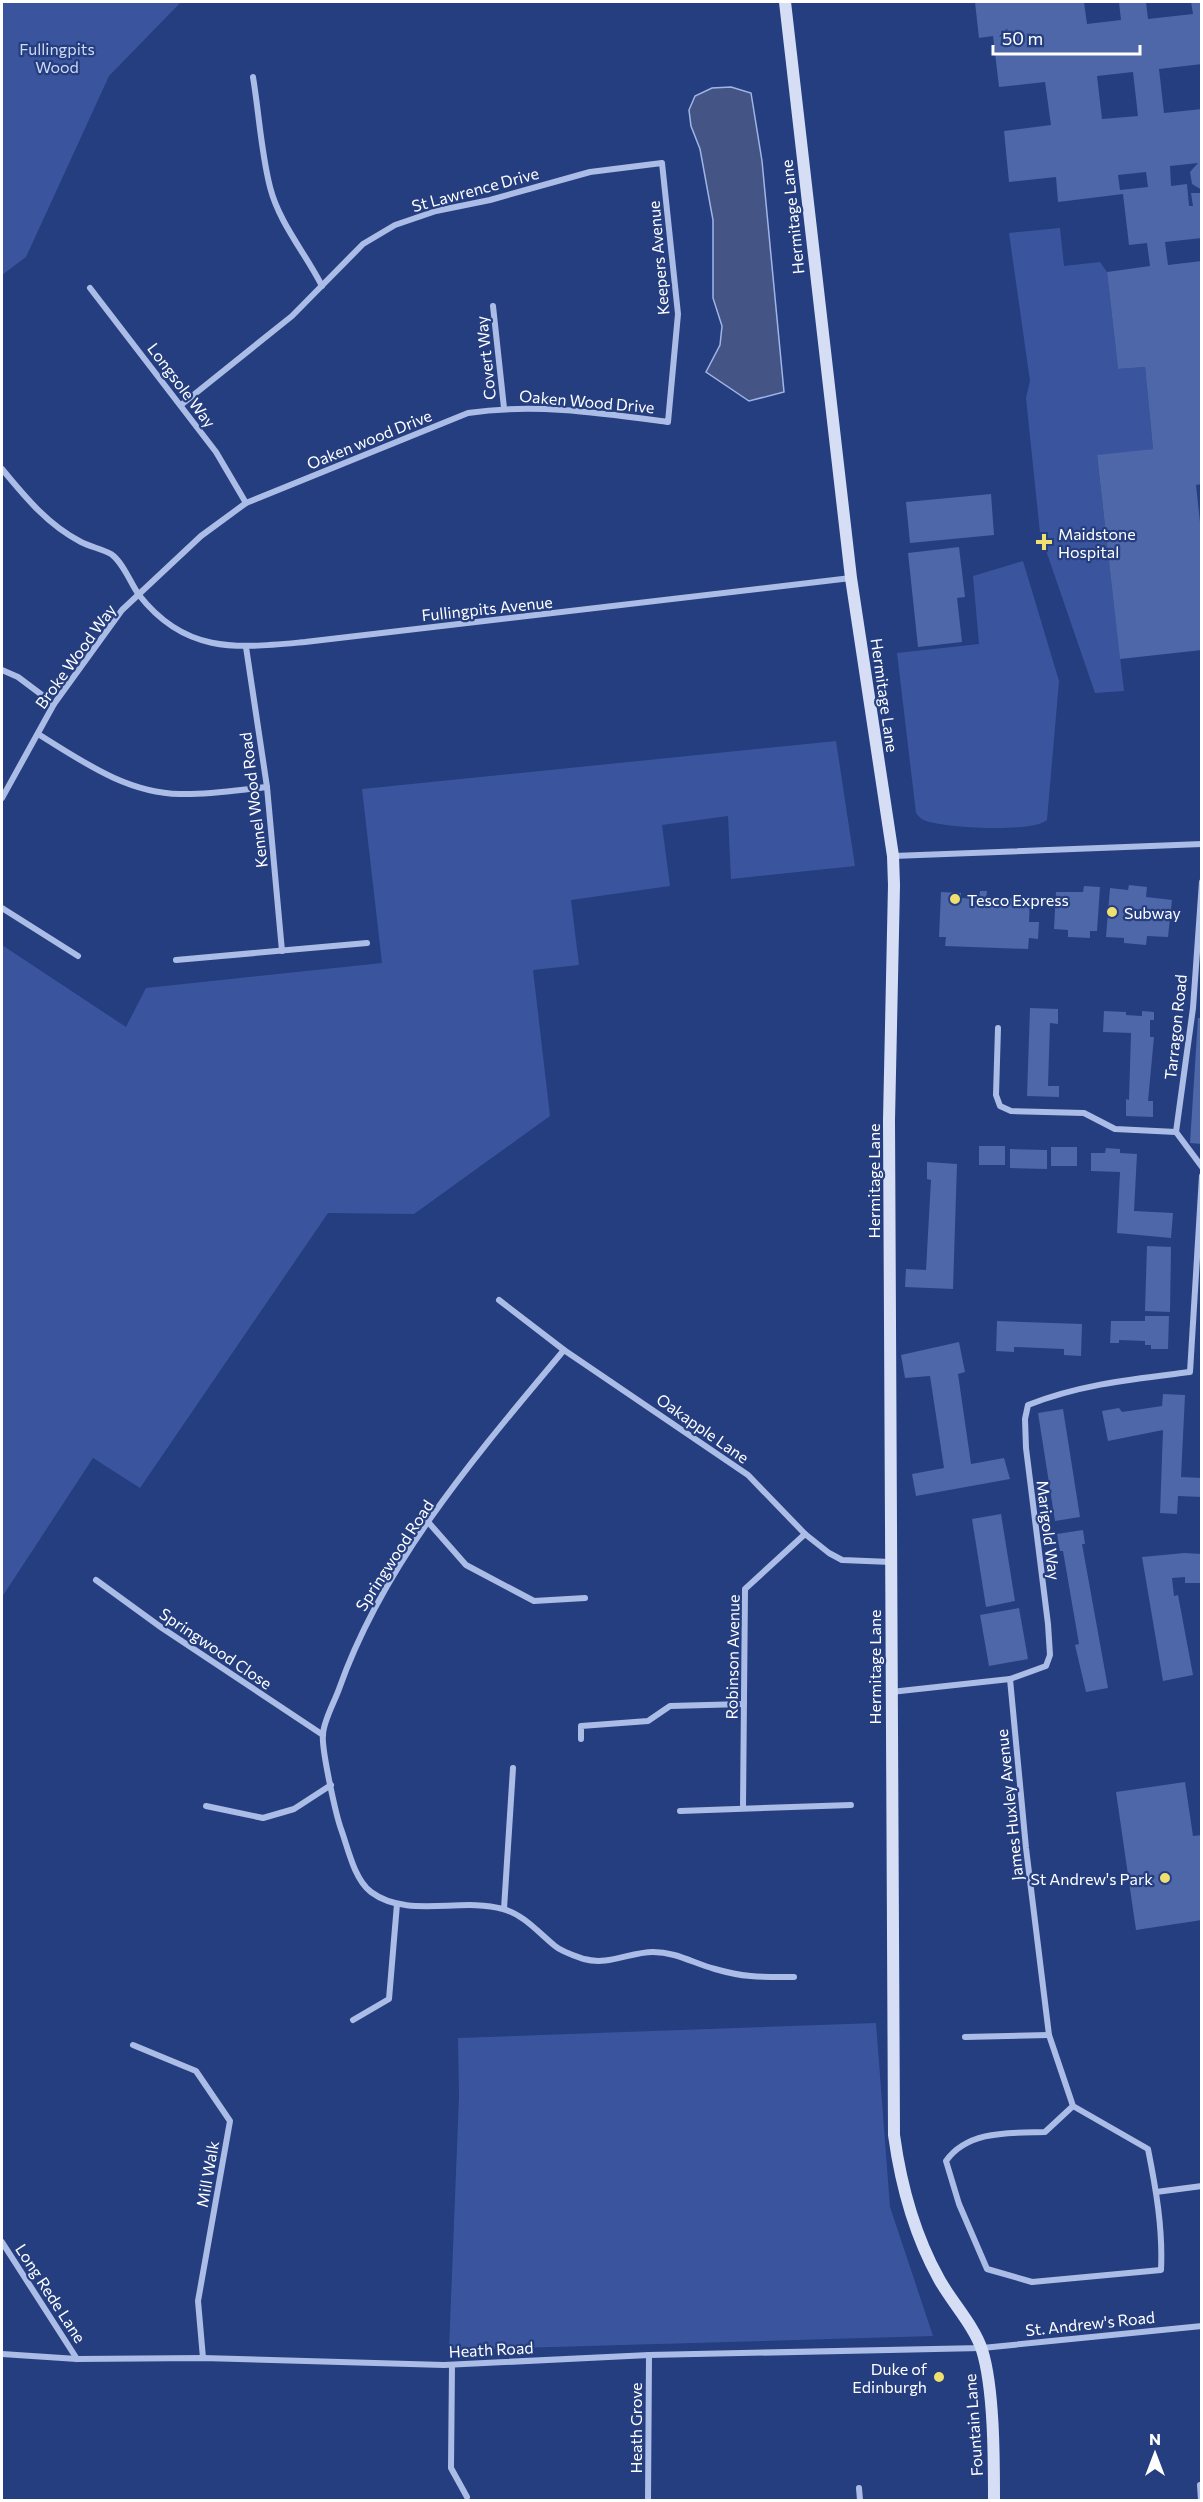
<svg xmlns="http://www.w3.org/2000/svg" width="1203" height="2502" viewBox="0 0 1203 2502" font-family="Commissioner,sans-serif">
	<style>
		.green { fill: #3a559d }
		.water { fill: #435485; stroke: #a0b5e7; stroke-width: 1.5 }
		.building { fill: #4d67a8; fill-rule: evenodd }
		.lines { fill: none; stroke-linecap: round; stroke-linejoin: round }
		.minor { stroke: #abbce6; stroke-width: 6 }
		.secondary { stroke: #d5def5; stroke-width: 12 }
		.poi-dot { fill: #efe070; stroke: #253e7f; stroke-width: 2 }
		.labels { text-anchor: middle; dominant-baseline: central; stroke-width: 4.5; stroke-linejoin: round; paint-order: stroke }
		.park-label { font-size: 16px; fill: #cfdaf5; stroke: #253e7f }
		.street-label { font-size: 16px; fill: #fff; stroke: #253e7f }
		.poi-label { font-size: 16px; fill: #fff; stroke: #253e7f; text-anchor: start }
	</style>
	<rect width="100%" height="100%" fill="#253e7f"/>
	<g class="green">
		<path d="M2 2H181L109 76 26 257 2 275Z"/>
		<path d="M1060 228 1064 266 1100 262 1107 272 1118 369 1145 367 1153 449 1097 456 1124 691 1095 693 1040 533 1026 398 1030 381 1009 233Z"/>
		<path d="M1023 561 1059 681 1047 820C1032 833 947 828 926 821 921 819 919 817 916 813L897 653 979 644 973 576Z"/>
		<path d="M836 741 855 866 731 879 728 816 662 825 670 886 571 900 579 965 533 970 550 1116 414 1214 328 1213 140 1488 93 1458 2 1597V945L126 1027 146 988 382 963 362 789Z"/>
		<path d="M876 2023 890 2207 933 2336 449 2350 459 2096 458 2038Z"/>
	</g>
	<path class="water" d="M731 87 751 93 762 161 784 392 749 401 706 372 720 345 722 326 713 298V220L700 149 691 126 689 110 695 96 712 88Z"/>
	<g class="building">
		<path d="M975 2H1084L1087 24 1121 20 1119 2H1146L1148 19 1193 14 1191 2H1202V64L1159 69 1164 113 1202 109V190L1192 184 1190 172 1198 163 1170 166 1171 186 1187 184 1189 206H1193L1191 193H1202V238L1165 242 1168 265 1202 261V484L1196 485 1202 541V650L1120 659 1097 455 1153 449 1145 367 1118 369 1107 272 1150 266 1147 243 1129 245 1123 194 1058 202 1056 177 1009 182 1004 131 1051 125 1045 82 999 87 993 36 979 38ZM1133 72 1138 116 1102 119 1097 76ZM1146 172 1148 187 1120 190 1118 175Z"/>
		<path d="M991 494 994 535 910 543 906 502Z"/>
		<path d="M959 547 965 597 957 598 962 642 918 647 908 553Z"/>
		<path d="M1129 885 1147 887 1146 897 1172 900 1168 937 1147 936 1146 945 1124 943V938L1106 937 1110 888 1128 890Z"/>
		<path d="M1084 886 1100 887 1097 931H1090V938L1068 937V930L1054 929 1056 892H1083Z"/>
		<path d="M980 891H987L986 899 1030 898 1029 922H1039L1038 939 1029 938 1028 949 945 946 946 937H939L941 892 961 893V898L979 899Z"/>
		<path d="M1030 1008 1058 1009V1024L1050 1023 1048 1086H1059V1097L1027 1096Z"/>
		<path d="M1104 1011 1126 1012V1015L1142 1016V1011L1154 1012V1020H1150V1037H1154L1148 1101H1153V1117L1126 1116V1099L1129 1100 1131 1033 1103 1032Z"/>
		<path d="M1198 1018H1202V1144L1190 1143Z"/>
		<rect x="979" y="1146" width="26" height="19"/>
		<rect x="1051" y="1147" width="26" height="19"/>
		<path d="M1106 1148 1120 1149V1153L1137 1154 1134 1211 1173 1213 1171 1238 1117 1233 1120 1172 1091 1171V1153H1105Z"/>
		<path d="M1010 1149 1047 1150V1169L1010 1168Z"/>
		<path d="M927 1162 957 1164 953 1289 905 1287 906 1269 926 1270 931 1180 927 1179Z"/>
		<path d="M1147 1246 1171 1247 1170 1312 1145 1311Z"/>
		<path d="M1145 1316H1169L1168 1349H1151V1345H1145V1341L1119 1340V1343H1110L1111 1321H1145Z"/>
		<path d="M997 1321 1082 1324 1081 1356 1064 1355V1349L1014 1347V1352L996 1351Z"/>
		<path d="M959 1342 965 1372 958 1374 971 1464 1004 1458 1010 1479 916 1496 912 1474 944 1468 930 1376 905 1378 901 1355Z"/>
		<path d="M1163 1394 1185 1395 1181 1477 1202 1478V1497L1178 1496 1177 1514 1160 1513 1163 1430 1108 1441 1102 1411 1119 1408 1122 1412 1162 1406Z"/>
		<path d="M1063 1409 1080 1517 1055 1521 1038 1413Z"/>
		<path d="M1001 1514 1015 1601 986 1607 972 1519Z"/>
		<path d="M1083 1530 1085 1544H1082L1108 1688 1086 1692 1075 1645 1079 1644 1063 1551H1060L1057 1534Z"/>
		<path d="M1184 1553 1202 1554V1583H1185V1577L1172 1578 1174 1596 1178 1595 1193 1675 1163 1681 1142 1557Z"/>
		<path d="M1019 1608 1028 1659 989 1666 980 1615Z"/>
		<path d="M1185 1782 1193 1836 1202 1835V1920L1136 1930 1116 1792Z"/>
	</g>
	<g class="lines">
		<g class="minor">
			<path d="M253 77C259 113 261 152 270 187 279 223 306 254 322 286"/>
			<path d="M90 288 216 452 246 503"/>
			<path d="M493 306 504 408"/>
			<path d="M2 469C25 497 48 525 81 542 91 547 102 549 111 554 123 562 131 584 139 595 186 655 238 648 305 642L851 578"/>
			<path d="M246 647 267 787 282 951"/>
			<path d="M2 670 18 677 54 704"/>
			<path d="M38 734C82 761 126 793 180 794 208 795 238 790 267 787"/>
			<path d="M2 798 54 704 122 610 201 536 246 503 468 413C535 403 601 413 668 422L678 314 662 163 590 172 490 200 436 211 395 225 363 244 292 316 181 405"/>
			<path d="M893 856 1202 844"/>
			<path d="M1202 882 1193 1008 1176 1132 1202 1167"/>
			<path d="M2 908 78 956"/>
			<path d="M176 960 367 943"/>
			<path d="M998 1028 996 1095 1000 1106 1011 1111 1084 1113 1115 1129 1176 1132"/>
			<path d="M499 1300 564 1350 748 1475 805 1534 829 1553 842 1560 891 1562"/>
			<path d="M564 1350C478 1453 384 1561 339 1689 334 1703 324 1720 323 1734 321 1748 336 1815 341 1829 348 1848 354 1879 371 1892 407 1919 461 1897 503 1909 523 1914 539 1933 555 1946 562 1952 575 1956 584 1959 608 1966 630 1952 653 1952 676 1952 693 1963 715 1969 746 1978 762 1977 794 1977"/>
			<path d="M429 1523 466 1565 534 1601 585 1598"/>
			<path d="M96 1580 162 1628 323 1735"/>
			<path d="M1010 1679 1026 1848 1049 2035 1073 2106 1148 2149C1156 2189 1163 2229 1161 2270L1032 2282 987 2269 959 2204 946 2161C968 2130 1010 2133 1045 2132L1073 2106"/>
			<path d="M891 1692 1010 1679 1046 1666 1050 1655 1048 1624 1026 1448 1025 1419 1028 1405C1081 1384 1134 1379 1190 1372L1202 1176"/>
			<path d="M581 1739V1726L648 1721 670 1706 744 1704"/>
			<path d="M206 1806 263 1818 294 1809 331 1785"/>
			<path d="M743 1807 745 1589 805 1534"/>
			<path d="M680 1811 851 1805"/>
			<path d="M504 1909 513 1768"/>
			<path d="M353 2020 389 1999 397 1904"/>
			<path d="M965 2037 1049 2035"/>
			<path d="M133 2045 196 2071 230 2121 198 2301 203 2358"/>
			<path d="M1156 2192 1202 2186"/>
			<path d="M2 2242 77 2359"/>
			<path d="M2 2354 77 2359 203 2358 444 2365 649 2355 982 2348 1202 2326"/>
			<path d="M452 2365 451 2468 467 2497"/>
			<path d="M1200 2485 1201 2500"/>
			<path d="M859 2488 860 2500"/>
			<path d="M648 2500 649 2355"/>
		</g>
		<path class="secondary" d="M785 2 851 578 893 856 894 885 889 1120 894 2135C901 2186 914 2234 939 2279 951 2301 975 2327 982 2350 994 2388 994 2459 994 2500"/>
	</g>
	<g class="poi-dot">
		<path d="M1041 533h6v6h6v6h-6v6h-6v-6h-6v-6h6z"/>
		<circle cx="955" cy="899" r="6"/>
		<circle cx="1112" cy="912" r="6"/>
		<circle cx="1165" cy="1878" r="6"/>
		<circle cx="939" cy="2377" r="6"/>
	</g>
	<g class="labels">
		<g class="park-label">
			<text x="57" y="48">Fullingpits<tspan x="57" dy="18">Wood</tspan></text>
		</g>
		<g class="street-label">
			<text transform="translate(475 189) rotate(-15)">St Lawrence Drive</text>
			<text transform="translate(792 217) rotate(-96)">Hermitage Lane</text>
			<text transform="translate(658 258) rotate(-95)">Keepers Avenue</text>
			<text transform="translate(485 358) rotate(-96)">Covert Way</text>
			<text transform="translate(182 385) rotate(53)">Longsole Way</text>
			<text transform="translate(587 401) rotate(5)">Oaken Wood Drive</text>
			<text transform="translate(369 439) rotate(-22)">Oaken wood Drive</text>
			<text transform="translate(487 608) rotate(-6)">Fullingpits Avenue</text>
			<text transform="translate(75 656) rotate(-54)">Broke Wood Way</text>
			<text transform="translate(885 695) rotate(82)">Hermitage Lane</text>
			<text transform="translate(253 800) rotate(-97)">Kennel Wood Road</text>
			<text transform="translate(1175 1027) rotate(-84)">Tarragon Road</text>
			<text transform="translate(873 1181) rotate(-90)">Hermitage Lane</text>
			<text transform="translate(703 1428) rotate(35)">Oakapple Lane</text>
			<text transform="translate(1049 1530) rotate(83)">Marigold Way</text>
			<text transform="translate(394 1555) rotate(-57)">Springwood Road</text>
			<text transform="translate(216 1648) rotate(34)">Springwood Close</text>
			<text transform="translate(732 1657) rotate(-89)">Robinson Avenue</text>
			<text transform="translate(874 1667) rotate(-90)">Hermitage Lane</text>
			<text transform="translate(1009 1805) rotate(-96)">James Huxley Avenue</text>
			<text transform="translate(207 2174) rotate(-80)">Mill Walk</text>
			<text transform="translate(51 2293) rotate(57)">Long Rede Lane</text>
			<text transform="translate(1090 2323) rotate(-6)">St. Andrew's Road</text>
			<text transform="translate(491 2349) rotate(-3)">Heath Road</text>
			<text transform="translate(973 2425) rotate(-94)">Fountain Lane</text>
			<text transform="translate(635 2428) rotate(-90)">Heath Grove</text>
		</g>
		<g class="poi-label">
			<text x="1058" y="533">Maidstone<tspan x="1058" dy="18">Hospital</tspan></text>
			<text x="967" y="899">Tesco Express</text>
			<text x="1124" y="912">Subway</text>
			<text x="1153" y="1878" text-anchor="end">St Andrew's Park</text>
			<text x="927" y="2368" text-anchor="end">Duke of<tspan x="927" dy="18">Edinburgh</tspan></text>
		</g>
	</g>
	<rect width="1203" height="2502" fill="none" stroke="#ffffff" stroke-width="6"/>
	<g transform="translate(1155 2454)" stroke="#253e7f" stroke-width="4.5" paint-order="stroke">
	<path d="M0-4.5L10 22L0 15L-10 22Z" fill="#ffffff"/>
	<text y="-9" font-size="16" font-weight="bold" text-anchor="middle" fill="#ffffff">N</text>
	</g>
	<path d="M993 45v9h147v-9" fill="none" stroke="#ffffff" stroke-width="3"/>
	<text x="1002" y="45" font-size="18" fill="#ffffff" stroke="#253e7f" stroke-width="4.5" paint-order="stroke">50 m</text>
</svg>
